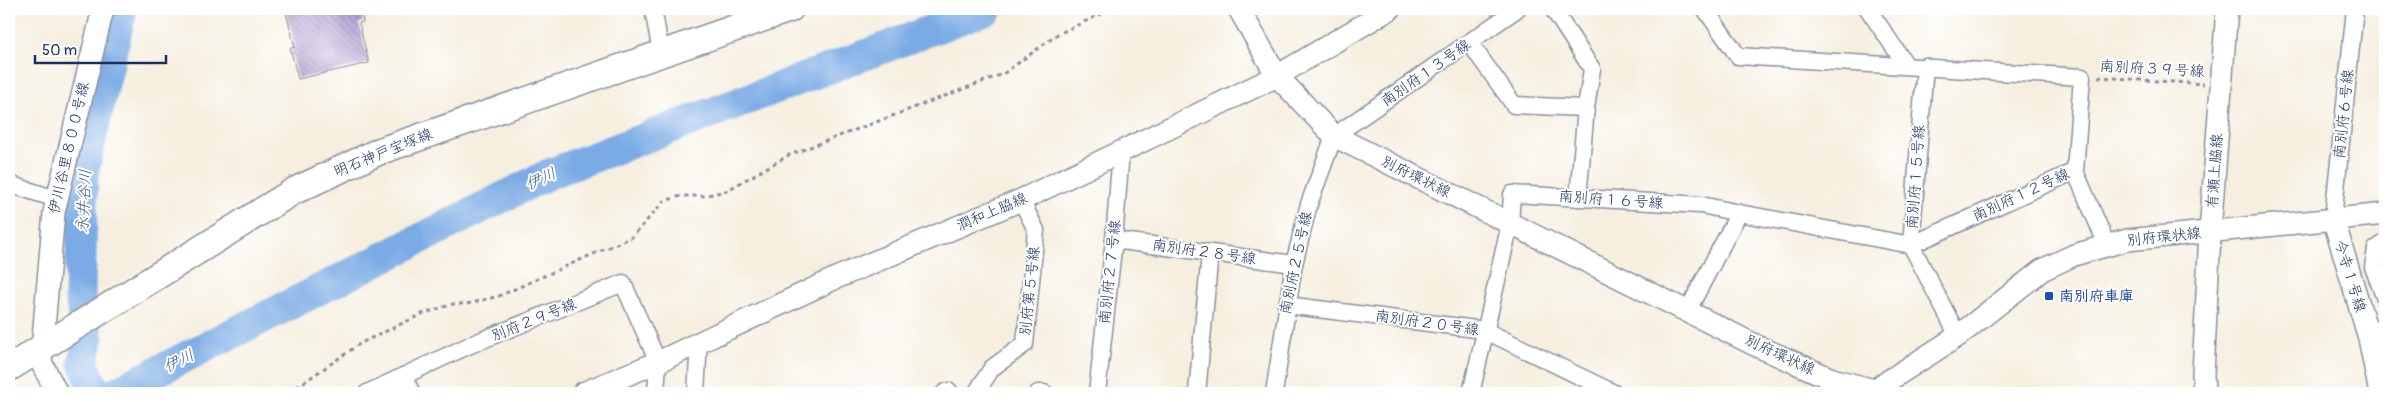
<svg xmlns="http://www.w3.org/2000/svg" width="2394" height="402" viewBox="0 0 2394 402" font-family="Pangolin,'Klee One',sans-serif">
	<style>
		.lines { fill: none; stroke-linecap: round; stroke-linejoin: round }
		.river { stroke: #7aabe5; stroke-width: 31 }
		.building { fill: url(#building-back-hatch) }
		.minor-casing { stroke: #888f9e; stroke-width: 19 }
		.tertiary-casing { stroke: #888f9e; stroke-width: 24 }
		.primary-casing { stroke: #888f9e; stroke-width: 29 }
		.path { stroke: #888f9e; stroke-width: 3; stroke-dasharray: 4 4; stroke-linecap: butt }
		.minor { stroke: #fff; stroke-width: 16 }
		.tertiary { stroke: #fff; stroke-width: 21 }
		.primary { stroke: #fff; stroke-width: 26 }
		.transit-dot { fill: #1a4fb4; stroke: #fff; stroke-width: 2 }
		.labels { text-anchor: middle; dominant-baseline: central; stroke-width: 4; stroke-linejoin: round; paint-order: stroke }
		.street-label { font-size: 15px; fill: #1b2f5e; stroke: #fff }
		.transit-label { font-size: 15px; font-weight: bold; fill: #164399; stroke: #fff; text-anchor: start }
		.water-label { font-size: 16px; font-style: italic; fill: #3c5a8d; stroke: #fff }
	</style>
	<defs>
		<pattern id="building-back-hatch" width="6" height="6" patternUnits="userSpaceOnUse" patternTransform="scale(1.25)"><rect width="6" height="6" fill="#ae9dd1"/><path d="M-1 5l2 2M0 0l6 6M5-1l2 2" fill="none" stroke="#8d80ad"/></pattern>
	</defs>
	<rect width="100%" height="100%" fill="#fff"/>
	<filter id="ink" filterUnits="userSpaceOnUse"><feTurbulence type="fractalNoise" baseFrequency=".02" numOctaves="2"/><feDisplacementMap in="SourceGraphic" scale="10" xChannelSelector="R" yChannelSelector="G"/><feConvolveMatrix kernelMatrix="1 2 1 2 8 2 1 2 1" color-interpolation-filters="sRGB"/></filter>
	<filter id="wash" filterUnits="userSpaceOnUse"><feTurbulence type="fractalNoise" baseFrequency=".0096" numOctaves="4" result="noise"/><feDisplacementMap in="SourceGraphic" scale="20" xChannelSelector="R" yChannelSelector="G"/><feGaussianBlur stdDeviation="1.12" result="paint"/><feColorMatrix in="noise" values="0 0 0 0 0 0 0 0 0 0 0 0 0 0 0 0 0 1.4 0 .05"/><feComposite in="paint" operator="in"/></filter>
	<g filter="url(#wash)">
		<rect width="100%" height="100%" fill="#f6efdf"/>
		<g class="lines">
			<g class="river">
				<path d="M96 393 83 363 88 340 80 297 83 173 122 9"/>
				<path d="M114 393 549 174 987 9"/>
			</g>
		</g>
		<g id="blocks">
			<path class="building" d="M285 9H361L363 22 359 23 369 63 298 79 290 48 295 47Z"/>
		</g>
	</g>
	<g filter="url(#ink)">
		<use href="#blocks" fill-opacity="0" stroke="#888f9e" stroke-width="1"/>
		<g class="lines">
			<g class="minor-casing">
				<g id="minor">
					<path d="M653 9 661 52"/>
					<path d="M1868 9 1906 65"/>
					<path d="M1469 42 1514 105 1586 108 1592 69 1553 9"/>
					<path d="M1925 66 1911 245 1958 336"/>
					<path d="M2075 171 2107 245"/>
					<path d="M9 184 56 199"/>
					<path d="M1578 198 1586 108"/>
					<path d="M2333 218 2355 9"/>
					<path d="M1114 240 1294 264"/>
					<path d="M2385 243 2376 249 2373 267 2385 299"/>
					<path d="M1286 305 1484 330 1614 393"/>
					<path d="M1688 310 1739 213 1911 245 2075 171 2082 77 1738 56 1705 9"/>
					<path d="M2369 338 2385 324"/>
					<path d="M403 376 412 393"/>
					<path d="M367 393 470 345 623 283 658 362 656 393"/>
					<path d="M696 393 699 341"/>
					<path d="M944 393 949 391 950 393"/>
					<path d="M976 393 992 368 1025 344 1036 230 1021 200"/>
					<path d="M1038 393H1044"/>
					<path d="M1097 393 1114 240 1121 151"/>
					<path d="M1197 393 1210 253"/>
					<path d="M1274 393 1294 264 1309 204 1334 136 1517 9"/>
					<path d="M1471 393 1510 224 1512 194 1701 205 1739 213"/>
				</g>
			</g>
			<g class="tertiary-casing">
				<g id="tertiary">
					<path d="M1239 9 1277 76 1334 136 1757 346 1832 379 1874 390 1958 336 2042 270 2074 255 2127 240 2385 214"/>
					<path d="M2333 218 2369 338 2380 393"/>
					<path d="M57 393 41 362 54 212 103 9"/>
					<path d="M583 393 658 362 836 278 1021 200 1277 76 1390 9"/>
					<path d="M2204 393 2203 374 2210 232 2227 9"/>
				</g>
			</g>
			<g class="primary-casing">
				<path id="primary" d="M9 368 294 191 380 151 790 9"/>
			</g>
			<g class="path">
				<path d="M2098 77 2204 84"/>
				<path d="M282 393 294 389 361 343 422 314 453 304H467L499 296 632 237 664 201 681 196H703L726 191 789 155 1003 74 1058 34 1112 9"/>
			</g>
			<use href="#minor" class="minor"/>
			<use href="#tertiary" class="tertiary"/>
			<use href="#primary" class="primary"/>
		</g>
	</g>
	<rect class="transit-dot" x="2044" y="291" width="10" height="10" rx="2.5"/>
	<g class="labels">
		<g class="street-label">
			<text transform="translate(2152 69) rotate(3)">南別府３９号線</text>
			<text transform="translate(1426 73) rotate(-35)">南別府１３号線</text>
			<text transform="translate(2344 114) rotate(-84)">南別府６号線</text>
			<text transform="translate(69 148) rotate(-77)">伊川谷里８００号線</text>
			<text transform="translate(383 153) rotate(-22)">明石神戸宝塚線</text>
			<text transform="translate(2215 171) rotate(-86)">有瀬上脇線</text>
			<text transform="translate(1416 177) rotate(26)">別府環状線</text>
			<text transform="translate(1916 177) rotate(-86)">南別府１５号線</text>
			<text transform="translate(2021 195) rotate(-25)">南別府１２号線</text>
			<text transform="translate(1611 200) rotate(4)">南別府１６号線</text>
			<text transform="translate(992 212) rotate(-23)">潤和上脇線</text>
			<text transform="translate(2164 237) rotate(-6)">別府環状線</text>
			<text transform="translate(1204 252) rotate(8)">南別府２８号線</text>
			<text transform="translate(1296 263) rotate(-78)">南別府２５号線</text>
			<text transform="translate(1110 272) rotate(-84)">南別府２７号線</text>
			<text transform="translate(2350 276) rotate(73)">今寺１号線</text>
			<text transform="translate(1030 291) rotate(-84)">別府第５号線</text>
			<text transform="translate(534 320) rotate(-22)">別府２９号線</text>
			<text transform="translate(1427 323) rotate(8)">南別府２０号線</text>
			<text transform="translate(1780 355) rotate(25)">別府環状線</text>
		</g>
		<g class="transit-label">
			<text x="2059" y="296">南別府車庫</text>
		</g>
		<g class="water-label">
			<text transform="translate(541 179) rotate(-25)">伊川</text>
			<text transform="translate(84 201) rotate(-87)">永井谷川</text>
			<text transform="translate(179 361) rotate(-27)">伊川</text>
		</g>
	</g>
	<rect width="2394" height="402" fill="none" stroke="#fff" stroke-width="30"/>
	<path d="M35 55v8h131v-8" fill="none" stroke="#1b2f5e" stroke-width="2.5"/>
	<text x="42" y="55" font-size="15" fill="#1b2f5e" stroke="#ffffff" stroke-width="4" paint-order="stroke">50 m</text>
</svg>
